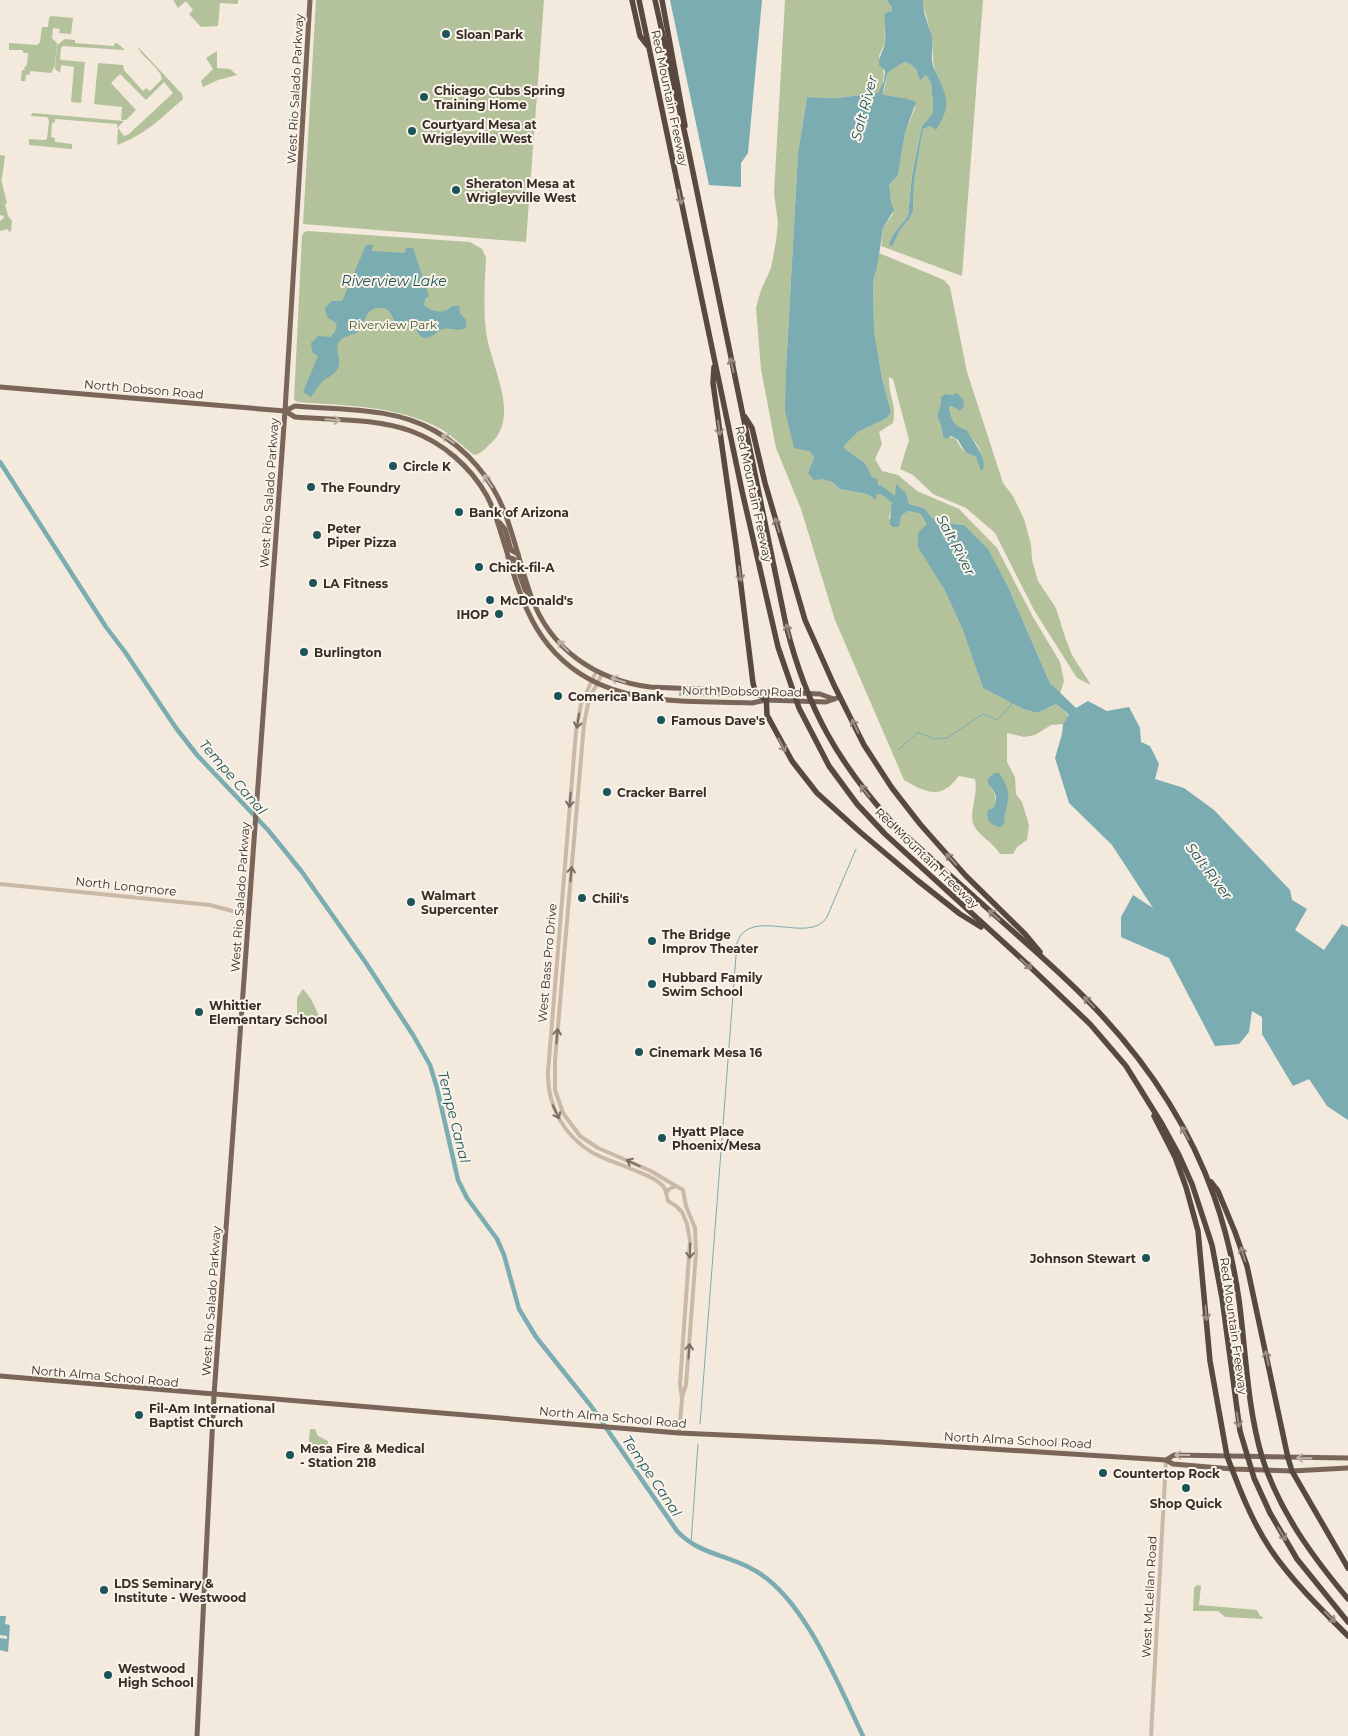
<svg xmlns="http://www.w3.org/2000/svg" width="1348" height="1736" viewBox="0 0 1348 1736" font-family="Montserrat,sans-serif">
	<style>
		.green { fill: #b4c29b; fill-rule: evenodd }
		.water { fill: #7aacb1 }
		.lines { fill: none; stroke-linecap: round; stroke-linejoin: round }
		.stream { stroke: #7aacb1; stroke-width: 1 }
		.canal { stroke: #7aacb1; stroke-width: 4.5 }
		.river { stroke: #7aacb1; stroke-width: 7 }
		.minor { stroke: #cbb9a7; stroke-width: 4 }
		.major { stroke: #7a6559; stroke-width: 5 }
		.highway { stroke: #59483f; stroke-width: 5.5 }
		.oneway { stroke: #998c83 }
		.oneway2 { stroke: #c0b3a8 }
		.oneway3 { stroke: #7a6d61 }
		.poi-dot { fill: #1c545a; stroke: #faf3e9; stroke-width: 2 }
		.labels { text-anchor: middle; dominant-baseline: central; stroke-width: 4; stroke-linejoin: round; paint-order: stroke }
		.poi-label { font-size: 12px; font-weight: bold; fill: #382e28; stroke: #faf3e9; text-anchor: start }
		.street-label { font-size: 12px; fill: #382e28; stroke: #faf3e9 }
		.park-label { font-size: 12px; fill: #45572b; stroke: #faf3e9 }
		.water-label { font-size: 14px; font-style: italic; fill: #1c545a; stroke: #faf3e9 }
	</style>
	<rect width="100%" height="100%" fill="#f3e9dc"/>
	<g class="green">
		<path d="M173 0H238V4L220 3 218 26 201 27 189 14 193 10 186 1 178 8Z"/>
		<path d="M316 0H544L526 242 303 224Z"/>
		<path d="M785 0H887L892 6V11L884 20 885 42 879 56C884 70 887 80 878 93L836 98 807 97 798 153 786 370 809 451 814 457 808 473 832 482 840 489 867 494 876 500 877 494 888 493 872 478 865 463 845 449 844 446 858 432 887 418 891 412 882 378 874 330 873 281 877 268 879 253 944 280 950 287 967 372 1003 483 1013 496 1024 519 1031 544 1032 560 1038 581 1056 608 1065 637 1072 655 1091 685 1077 678 1034 610 995 533 966 508 933 494 913 475 900 469 909 440 893 379 889 377C888 395 897 404 893 423L879 432 882 444 875 459 882 471 898 475 917 491 959 509 997 548 1033 617 1060 662 1064 681 1060 694 1050 683 1009 589 964 525 936 522 924 508 909 504 906 493C892 500 891 504 889 519L901 516 908 511 920 512 927 524 944 589 962 628 983 688 1023 709 1037 713 1056 704 1069 716 1063 724 1051 725 1035 735 1024 737 1007 733V762L1015 777 1016 794 1022 802 1029 825 1027 840 1017 847 1013 854H1000C992 842 983 838 976 829 966 817 979 796 975 779L959 776C955 780 952 785 947 788 933 798 917 787 904 780L835 620 801 509 776 448 761 369 756 308 761 290 771 268 776 241 778 223 774 193ZM941 404 964 407 960 411 951 406 949 408C953 423 953 425 967 430 970 438 976 442 979 448 981 452 981 455 983 459L981 469 977 457C973 455 968 454 965 452 955 443 961 436 943 437L941 426 937 415ZM989 786 1008 802 1004 811 1005 822 988 810 994 807C996 797 996 794 989 786Z"/>
		<path d="M923 0H983L962 276 881 246 883 228 893 214 889 185 898 175 905 133 915 108 912 100 894 98 882 94 885 86 888 72C895 69 900 63 907 62L916 69 920 81 926 75 931 83 933 105 932 114 922 126 912 174 908 216 893 235V245L900 230 910 218 913 211 914 182 923 129 930 126 935 129V69C931 58 934 45 931 34 930 29 928 24 927 19 926 11 922 8 923 0Z"/>
		<path d="M51 16 73 18 71 34 59 33 60 29 53 28 52 38 57 43 55 66 51 73 30 71V74L26 75 25 81H21L22 70H25L24 68 27 65 28 53H24L22 50H9V43L37 45 40 42 42 27H48L49 18Z"/>
		<path d="M65 39 75 40V43L114 46 115 43H117L125 50 63 46 61 48 60 58 61 60 85 62 81 103 71 102 74 67 61 65 60 73 55 69 57 45Z"/>
		<path d="M138 47 182 94 183 99C160 119 146 134 117 145L118 128 124 136 129 134 173 93 164 82 146 100 120 74 111 83 136 110 126 120H121L122 107 94 104 98 63 123 65 124 70 143 91 146 88 150 91 162 79C161 68 141 57 138 47Z"/>
		<path d="M217 51V68L230 69 237 75 218 80 203 87 201 81 213 69 206 58Z"/>
		<path d="M32 113 124 121 117 128V124L55 119V122L52 123 51 137 55 138V142L72 144V149L29 145V139L44 140 47 139 49 121 47 117 31 116Z"/>
		<path d="M0 155 5 156 2 178 1 179 7 203 5 204 8 216 12 221 11 231 9 232 8 229 0 231V221L3 219 4 216 0 215Z"/>
		<path d="M308 231 470 242 482 249 486 257C485 281 483 307 486 331 490 366 522 416 490 444 485 449 481 454 474 455 463 447 453 436 441 429 397 405 346 406 298 402L294 400 302 236 304 232Z"/>
		<path d="M679 692 746 694 748 697 679 696Z"/>
		<path d="M303 989 311 999 321 1020 301 1025 297 1020V998Z"/>
		<path d="M310 1429H315L318 1436 328 1441V1451L308 1450Z"/>
		<path d="M1197 1585 1201 1586 1199 1605 1257 1610 1260 1616 1263 1617 1262 1619 1225 1617 1218 1611H1193L1194 1588Z"/>
	</g>
	<g class="water">
		<path d="M670 0H762L748 153 741 163V187L709 185Z"/>
		<path d="M887 0H923C922 8 928 25 931 33 934 42 931 52 932 61 933 67 936 73 939 79 949 100 949 110 936 130L930 126 923 129 914 182 913 211 910 218 900 230 893 245 891 246 889 244 893 235 908 216 912 175 922 126 932 114 933 105 931 83 926 75 920 81 916 69 907 62C900 63 895 69 888 72L882 94C893 98 908 97 916 102L905 133 898 175 889 185C891 194 890 203 894 210L883 228 877 268 873 281 874 330 882 378 891 412 887 418 858 432 844 446 845 449 865 463 872 477 877 479 878 484 888 494H877L876 500 867 494 840 489 832 482 823 479 814 480 808 473 814 457 809 451 794 448 785 411 786 370 798 153 807 97 836 98 878 93 884 81 885 71 879 65C879 55 884 50 885 42 886 32 883 23 885 13L892 11V7Z"/>
		<path d="M366 245H373L372 251 405 253 406 248H413L429 296 425 299 424 305C432 313 444 314 452 306H459L460 313 466 320V327C459 333 451 327 443 329 436 331 430 341 422 337 418 335 417 328 413 325 408 324 402 327 398 324 390 318 393 307 379 308 364 309 367 321 360 330 353 337 342 334 338 344 335 353 343 360 337 370 334 375 328 377 323 381 318 386 315 391 311 397L303 392 318 356 312 352 311 343 318 336 330 337 335 332 337 324 327 317 325 308 332 301H342Z"/>
		<path d="M957 393 963 399 964 407 960 411 951 406 949 408C953 423 953 425 967 430 973 443 987 455 983 470H981L976 457 965 452 958 440 951 436 946 439 943 437 941 426 937 415 941 404V397L945 394 952 395Z"/>
		<path d="M896 484 906 493 909 504 924 508 936 522 964 525 988 549 1009 589 1050 683 1076 708 1088 701 1107 711 1129 707 1140 728 1141 742 1150 746 1159 764 1155 779 1184 788 1214 810 1290 890 1292 900 1307 909 1295 930 1324 950 1342 924 1348 927V1120L1327 1106 1309 1079 1293 1086 1262 1034V1017L1252 1011 1249 1032 1239 1044 1215 1046 1169 958 1121 937V917L1133 895 1153 908 1112 845 1069 803 1055 758 1062 734 1063 724 1069 715 1056 704 1037 713 1023 709 983 688 962 628 944 589 918 547V533L927 524 920 513 908 511 901 516 899 527H893L890 524 891 506 895 498Z"/>
		<path d="M995 773H999C1005 781 1010 792 1008 801 1006 811 1004 812 1005 822L1001 827C991 826 985 820 988 810L994 807C995 803 997 798 995 794 991 785 981 781 995 773Z"/>
		<path d="M0 1616H6L5 1624 10 1625 8 1652 0 1650V1638L7 1639V1636L0 1635Z"/>
	</g>
	<g class="lines">
		<g class="stream">
			<path d="M898 750 918 732 934 739 947 738 983 714 997 720 1013 703"/>
			<path d="M700 1424 737 943C749 905 810 946 827 917L856 849"/>
			<path d="M691 1544 698 1444"/>
		</g>
		<path class="canal" d="M0 462 106 627 125 652 176 728 197 755 268 830 302 872 366 963 413 1035 430 1065 437 1088 458 1180 467 1198 497 1239 504 1255 519 1309 536 1337 591 1406 677 1531C698 1554 728 1555 754 1570 804 1597 839 1686 863 1736"/>
		<path class="river" d="M880 489 901 505"/>
		<g class="minor">
			<path d="M596 672 581 704 576 731 548 1072C547 1106 564 1136 593 1153 604 1159 617 1163 629 1168 640 1173 655 1177 663 1186 667 1191 666 1195 668 1201L676 1206 682 1212 687 1224 690 1241 680 1384 682 1399 679 1433"/>
			<path d="M602 674 589 699 584 724 555 1061V1090L563 1113 580 1136 598 1148 651 1171 676 1186"/>
			<path d="M0 884 210 905 236 912 249 913"/>
			<path d="M666 1193 669 1189 676 1186 683 1190 686 1206 695 1228 696 1253 686 1385 682 1397"/>
			<path d="M1151 1736 1166 1460"/>
		</g>
		<g class="major">
			<path d="M0 387 285 411 295 417C332 420 376 418 411 431 443 443 470 466 487 496 496 513 500 531 506 549 523 608 540 657 599 684 646 705 702 701 752 703L766 700 826 702 840 697"/>
			<path d="M285 411 295 406C341 410 394 407 435 431 467 449 492 479 505 513 515 540 521 568 531 596 550 649 595 680 650 687L820 694 834 699"/>
			<path d="M500 523 505 529 511 550 518 554"/>
			<path d="M508 557 514 559 525 590 530 595"/>
			<path d="M0 1376 679 1433 880 1442 1166 1460 1173 1464 1232 1469 1292 1471 1348 1468"/>
			<path d="M1166 1460 1174 1455 1348 1458"/>
			<path d="M197 1736 214 1395 285 411 310 0"/>
		</g>
		<g class="highway">
			<path d="M632 0 640 36 647 45"/>
			<path d="M639 0 742 491 778 647 799 708 829 766 857 804 885 834 1025 962 1090 1024 1126 1066 1162 1124 1179 1155 1192 1184 1212 1245 1222 1298 1240 1431 1254 1478 1270 1513 1297 1559 1348 1622"/>
			<path d="M655 0 687 143 786 625C807 709 838 763 896 827 933 860 970 893 1007 926 1035 951 1063 975 1089 1002 1143 1057 1188 1123 1214 1196 1226 1230 1234 1265 1239 1300 1246 1352 1247 1406 1262 1457 1279 1511 1312 1556 1348 1599"/>
			<path d="M662 0 685 126"/>
			<path d="M714 367 713 383 736 545 753 683 755 691 766 700"/>
			<path d="M745 417 752 428 765 483 805 620 834 685 864 745 892 788 920 824 966 876 1025 934 1040 952"/>
			<path d="M766 692 767 715 792 761 817 793 860 832 917 880 960 914 981 927"/>
			<path d="M1154 1116 1175 1157 1186 1187 1198 1231 1210 1361 1227 1456C1239 1488 1252 1522 1271 1550 1293 1582 1321 1609 1348 1636"/>
			<path d="M1211 1182 1218 1191 1235 1232 1247 1266 1288 1458 1292 1471 1348 1568"/>
		</g>
	</g>
	<defs><path id="oneway-shaft" d="M-6 0H5M1.5-3L5.5 0L1.5 3" fill="none" stroke-width="1.6" stroke-linecap="round" stroke-linejoin="round" transform="scale(1.25)"/></defs>
	<g class="oneway">
		<use href="#oneway-shaft" transform="translate(680 197) rotate(78)"/>
		<use href="#oneway-shaft" transform="translate(732 365) rotate(-102)"/>
		<use href="#oneway-shaft" transform="translate(719 428) rotate(82)"/>
		<use href="#oneway-shaft" transform="translate(777 525) rotate(-106)"/>
		<use href="#oneway-shaft" transform="translate(740 574) rotate(83)"/>
		<use href="#oneway-shaft" transform="translate(788 631) rotate(-104)"/>
		<use href="#oneway-shaft" transform="translate(855 726) rotate(-116)"/>
		<use href="#oneway-shaft" transform="translate(782 745) rotate(62)"/>
		<use href="#oneway-shaft" transform="translate(865 791) rotate(-128)"/>
		<use href="#oneway-shaft" transform="translate(951 859) rotate(-133)"/>
		<use href="#oneway-shaft" transform="translate(994 915) rotate(-138)"/>
		<use href="#oneway-shaft" transform="translate(1026 964) rotate(42)"/>
		<use href="#oneway-shaft" transform="translate(1089 1002) rotate(-134)"/>
		<use href="#oneway-shaft" transform="translate(1185 1133) rotate(-119)"/>
		<use href="#oneway-shaft" transform="translate(1243 1254) rotate(-107)"/>
		<use href="#oneway-shaft" transform="translate(1206 1313) rotate(86)"/>
		<use href="#oneway-shaft" transform="translate(1267 1358) rotate(-102)"/>
		<use href="#oneway-shaft" transform="translate(1238 1420) rotate(81)"/>
		<use href="#oneway-shaft" transform="translate(1282 1534) rotate(59)"/>
		<use href="#oneway-shaft" transform="translate(1330 1617) rotate(45)"/>
	</g>
	<g class="oneway2">
		<use href="#oneway-shaft" transform="translate(333 420) rotate(5)"/>
		<use href="#oneway-shaft" transform="translate(448 439) rotate(-146)"/>
		<use href="#oneway-shaft" transform="translate(488 481) rotate(-124)"/>
		<use href="#oneway-shaft" transform="translate(563 646) rotate(-134)"/>
		<use href="#oneway-shaft" transform="translate(618 680) rotate(-161)"/>
		<use href="#oneway-shaft" transform="translate(1182 1455) rotate(180)"/>
		<use href="#oneway-shaft" transform="translate(1304 1458) rotate(-179)"/>
	</g>
	<g class="oneway3">
		<use href="#oneway-shaft" transform="translate(578 721) rotate(99)"/>
		<use href="#oneway-shaft" transform="translate(570 800) rotate(95)"/>
		<use href="#oneway-shaft" transform="translate(571 874) rotate(-85)"/>
		<use href="#oneway-shaft" transform="translate(557 1036) rotate(-85)"/>
		<use href="#oneway-shaft" transform="translate(556 1112) rotate(65)"/>
		<use href="#oneway-shaft" transform="translate(633 1163) rotate(-155)"/>
		<use href="#oneway-shaft" transform="translate(690 1251) rotate(92)"/>
		<use href="#oneway-shaft" transform="translate(689 1351) rotate(-86)"/>
	</g>
	<g class="poi-dot">
		<circle cx="446" cy="34" r="5"/>
		<circle cx="424" cy="97" r="5"/>
		<circle cx="412" cy="131" r="5"/>
		<circle cx="456" cy="190" r="5"/>
		<circle cx="393" cy="466" r="5"/>
		<circle cx="311" cy="487" r="5"/>
		<circle cx="459" cy="512" r="5"/>
		<circle cx="317" cy="535" r="5"/>
		<circle cx="479" cy="567" r="5"/>
		<circle cx="313" cy="583" r="5"/>
		<circle cx="490" cy="600" r="5"/>
		<circle cx="499" cy="614" r="5"/>
		<circle cx="304" cy="652" r="5"/>
		<circle cx="558" cy="696" r="5"/>
		<circle cx="661" cy="720" r="5"/>
		<circle cx="607" cy="792" r="5"/>
		<circle cx="582" cy="898" r="5"/>
		<circle cx="411" cy="902" r="5"/>
		<circle cx="652" cy="941" r="5"/>
		<circle cx="652" cy="984" r="5"/>
		<circle cx="199" cy="1012" r="5"/>
		<circle cx="639" cy="1052" r="5"/>
		<circle cx="662" cy="1138" r="5"/>
		<circle cx="1146" cy="1258" r="5"/>
		<circle cx="139" cy="1415" r="5"/>
		<circle cx="290" cy="1455" r="5"/>
		<circle cx="1103" cy="1473" r="5"/>
		<circle cx="1186" cy="1488" r="5"/>
		<circle cx="104" cy="1590" r="5"/>
		<circle cx="108" cy="1675" r="5"/>
	</g>
	<g class="labels">
		<g class="poi-label">
			<text x="456" y="34">Sloan Park</text>
			<text x="434" y="90">Chicago Cubs Spring<tspan x="434" dy="14">Training Home</tspan></text>
			<text x="422" y="124">Courtyard Mesa at<tspan x="422" dy="14">Wrigleyville West</tspan></text>
			<text x="466" y="183">Sheraton Mesa at<tspan x="466" dy="14">Wrigleyville West</tspan></text>
			<text x="403" y="466">Circle K</text>
			<text x="321" y="487">The Foundry</text>
			<text x="469" y="512">Bank of Arizona</text>
			<text x="327" y="528">Peter<tspan x="327" dy="14">Piper Pizza</tspan></text>
			<text x="489" y="567">Chick-fil-A</text>
			<text x="323" y="583">LA Fitness</text>
			<text x="500" y="600">McDonald's</text>
			<text x="489" y="614" text-anchor="end">IHOP</text>
			<text x="314" y="652">Burlington</text>
			<text x="568" y="696">Comerica Bank</text>
			<text x="671" y="720">Famous Dave's</text>
			<text x="617" y="792">Cracker Barrel</text>
			<text x="421" y="895">Walmart<tspan x="421" dy="14">Supercenter</tspan></text>
			<text x="592" y="898">Chili's</text>
			<text x="662" y="934">The Bridge<tspan x="662" dy="14">Improv Theater</tspan></text>
			<text x="662" y="977">Hubbard Family<tspan x="662" dy="14">Swim School</tspan></text>
			<text x="209" y="1005">Whittier<tspan x="209" dy="14">Elementary School</tspan></text>
			<text x="649" y="1052">Cinemark Mesa 16</text>
			<text x="672" y="1131">Hyatt Place<tspan x="672" dy="14">Phoenix/Mesa</tspan></text>
			<text x="1136" y="1258" text-anchor="end">Johnson Stewart</text>
			<text x="149" y="1408">Fil-Am International<tspan x="149" dy="14">Baptist Church</tspan></text>
			<text x="300" y="1448">Mesa Fire &amp; Medical<tspan x="300" dy="14">- Station 218</tspan></text>
			<text x="1113" y="1473">Countertop Rock</text>
			<text x="1186" y="1503" text-anchor="middle">Shop Quick</text>
			<text x="114" y="1583">LDS Seminary &amp;<tspan x="114" dy="14">Institute - Westwood</tspan></text>
			<text x="118" y="1668">Westwood<tspan x="118" dy="14">High School</tspan></text>
		</g>
		<g class="street-label">
			<text transform="translate(295 89) rotate(-87)">West Rio Salado Parkway</text>
			<text transform="translate(670 98) rotate(78)">Red Mountain Freeway</text>
			<text transform="translate(144 389) rotate(5)">North Dobson Road</text>
			<text transform="translate(269 493) rotate(-86)">West Rio Salado Parkway</text>
			<text transform="translate(754 494) rotate(78)">Red Mountain Freeway</text>
			<text transform="translate(742 691) rotate(1)">North Dobson Road</text>
			<text transform="translate(927 858) rotate(44)">Red Mountain Freeway</text>
			<text transform="translate(126 886) rotate(6)">North Longmore</text>
			<text transform="translate(240 897) rotate(-86)">West Rio Salado Parkway</text>
			<text transform="translate(547 963) rotate(-85)">West Bass Pro Drive</text>
			<text transform="translate(211 1301) rotate(-86)">West Rio Salado Parkway</text>
			<text transform="translate(1234 1326) rotate(82)">Red Mountain Freeway</text>
			<text transform="translate(105 1376) rotate(5)">North Alma School Road</text>
			<text transform="translate(613 1417) rotate(5)">North Alma School Road</text>
			<text transform="translate(1018 1440) rotate(3)">North Alma School Road</text>
			<text transform="translate(1149 1597) rotate(-87)">West McLellan Road</text>
		</g>
		<g class="park-label">
			<text x="393" y="324">Riverview Park</text>
		</g>
		<g class="water-label">
			<text transform="translate(864 108) rotate(-75)">Salt River</text>
			<text x="394" y="281">Riverview Lake</text>
			<text transform="translate(956 545) rotate(62)">Salt River</text>
			<text transform="translate(233 777) rotate(49)">Tempe Canal</text>
			<text transform="translate(1209 871) rotate(53)">Salt River</text>
			<text transform="translate(454 1117) rotate(76)">Tempe Canal</text>
			<text transform="translate(652 1476) rotate(56)">Tempe Canal</text>
		</g>
	</g>
</svg>
